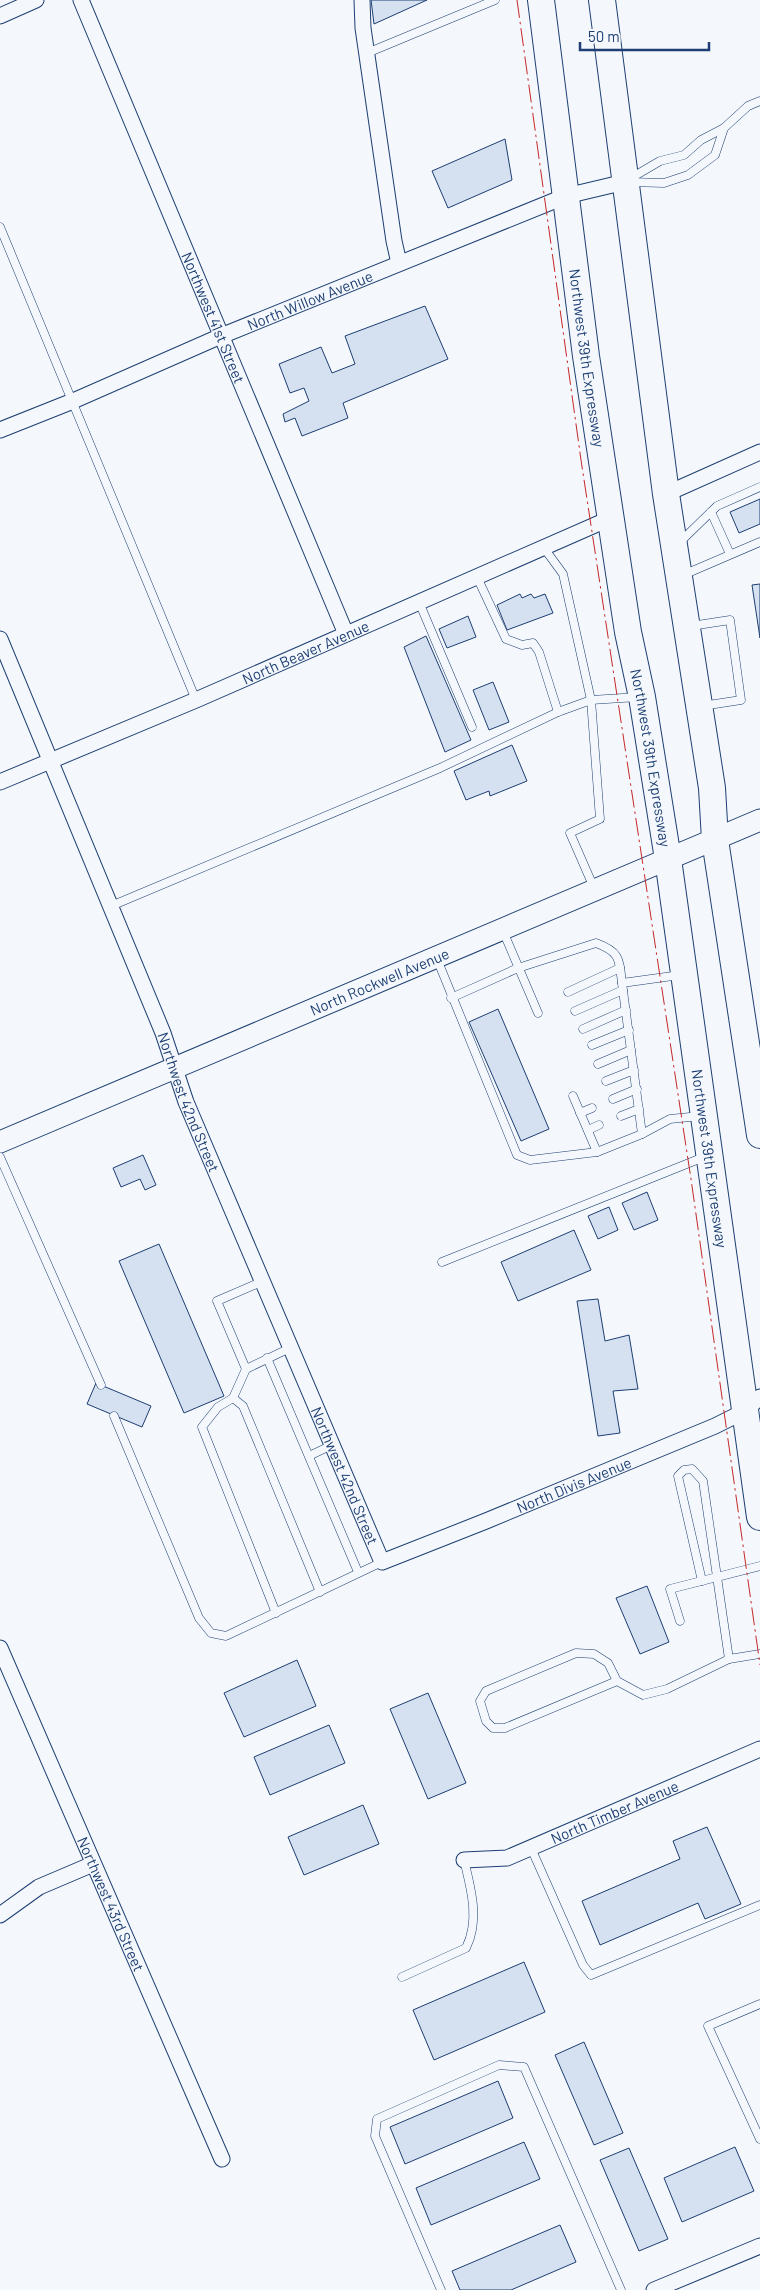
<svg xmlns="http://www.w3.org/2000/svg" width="760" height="2290" viewBox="0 0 760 2290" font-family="Barlow,sans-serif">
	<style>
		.building { fill: #d5e0f0; stroke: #1d3f73 }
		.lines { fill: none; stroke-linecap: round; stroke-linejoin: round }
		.service-casing { stroke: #1d3f73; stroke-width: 9 }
		.minor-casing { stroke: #1d3f73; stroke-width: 17 }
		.secondary-casing { stroke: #1d3f73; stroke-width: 23 }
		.trunk-casing { stroke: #1d3f73; stroke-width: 28 }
		.service { stroke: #f4f7fb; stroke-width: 8 }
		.minor { stroke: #f4f7fb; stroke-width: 15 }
		.secondary { stroke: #f4f7fb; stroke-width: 21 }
		.trunk { stroke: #f4f7fb; stroke-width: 26 }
		.power { stroke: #c62828; stroke-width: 1; stroke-dasharray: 18 4 2.5 4; stroke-linecap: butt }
		.labels { text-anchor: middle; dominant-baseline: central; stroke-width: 4; stroke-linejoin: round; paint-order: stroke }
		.street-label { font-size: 15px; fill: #1d3f73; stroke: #f4f7fb }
	</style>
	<rect width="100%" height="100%" fill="#f4f7fb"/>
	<g class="building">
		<path d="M371 0H427L374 24Z"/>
		<path d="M505 139 512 180 448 208 432 171Z"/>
		<path d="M425 306 448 359 343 403 348 418 302 436 295 418 285 422 283 414 309 401 304 388 290 393 279 364 321 347 332 373 355 364 345 336Z"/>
		<path d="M760 499V524L739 533 730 512Z"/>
		<path d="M760 584V638L752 585Z"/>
		<path d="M520 594 522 598 531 594 534 598 545 594 553 613 507 630 497 605Z"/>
		<path d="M468 616 476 637 447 648 439 629Z"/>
		<path d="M426 636 471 740 445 752 404 647Z"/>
		<path d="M493 682 509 722 489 730 473 690Z"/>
		<path d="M512 745 527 781 490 796 489 791 466 800 454 771Z"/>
		<path d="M498 1009 549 1129 521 1141 469 1022Z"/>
		<path d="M143 1155 156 1185 145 1190 140 1179 121 1187 113 1168Z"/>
		<path d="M647 1192 658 1220 634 1230 622 1203Z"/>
		<path d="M609 1207 618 1230 598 1239 588 1216Z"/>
		<path d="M574 1230 591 1270 518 1301 501 1262Z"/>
		<path d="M159 1244 224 1396 184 1413 119 1261Z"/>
		<path d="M598 1299 605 1341 629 1335 638 1389 613 1391 620 1433 598 1436 577 1301Z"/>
		<path d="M96 1383 151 1406 142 1427 87 1404Z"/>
		<path d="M647 1586 669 1642 640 1654 616 1598Z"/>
		<path d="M297 1660 316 1706 244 1737 224 1693Z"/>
		<path d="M428 1693 466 1783 428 1799 390 1709Z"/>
		<path d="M329 1725 345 1763 270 1795 254 1757Z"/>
		<path d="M363 1805 379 1844 304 1875 288 1837Z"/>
		<path d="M707 1827 741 1904 705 1919 698 1903 600 1945 582 1901 680 1859 673 1841Z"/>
		<path d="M524 1962 545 2012 434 2060 413 2010Z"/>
		<path d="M584 2042 623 2133 594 2145 555 2055Z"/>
		<path d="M498 2081 513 2118 405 2164 390 2127Z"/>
		<path d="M524 2142 540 2179 431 2225 416 2188Z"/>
		<path d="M735 2147 754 2191 682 2222 664 2178Z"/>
		<path d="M629 2148 668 2239 639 2251 600 2160Z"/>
		<path d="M560 2225 576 2262 511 2290H460L452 2271Z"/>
	</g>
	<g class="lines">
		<g class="service-casing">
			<g id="service">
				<path d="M367 53 495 0"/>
				<path d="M631 178 660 161 684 155 701 140 724 128 748 106 760 101"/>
				<path d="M629 182 664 183 688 175 715 155 724 128"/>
				<path d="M0 227 196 700"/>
				<path d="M711 512 730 554"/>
				<path d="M679 543 717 506 760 487"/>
				<path d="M544 548 563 574 591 700 600 819 570 833 594 888"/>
				<path d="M683 575 760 542"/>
				<path d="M477 577 506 639 522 645 533 643 539 652 558 712"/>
				<path d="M419 602 472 727"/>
				<path d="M691 626 730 620 741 700 702 706"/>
				<path d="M111 906 440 768 558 712 591 700 638 697"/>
				<path d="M503 931 538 1013"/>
				<path d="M437 959 517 1155 530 1160 597 1152 642 1134 670 1119 700 1116"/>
				<path d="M568 992 620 968"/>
				<path d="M451 998 518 968 596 943C620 952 619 958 622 983"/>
				<path d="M575 1011 623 990"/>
				<path d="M583 1029 626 1010"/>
				<path d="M592 1045 629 1030"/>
				<path d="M598 1064 631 1050"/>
				<path d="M606 1081 634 1070"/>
				<path d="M573 1096 597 1152"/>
				<path d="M613 1099 637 1089"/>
				<path d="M580 1113 592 1108"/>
				<path d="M621 1116 639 1109"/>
				<path d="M588 1130 599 1125"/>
				<path d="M642 1134 622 983 680 975"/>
				<path d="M0 1157 101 1385"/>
				<path d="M442 1262 704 1157"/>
				<path d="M267 1358 358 1572"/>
				<path d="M246 1369 217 1301 261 1282"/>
				<path d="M233 1398 243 1406 320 1592"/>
				<path d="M114 1416 199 1618 211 1633 226 1636 382 1562"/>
				<path d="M309 1456 332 1445"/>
				<path d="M702 1581 678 1476 684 1470 692 1469 703 1481 729 1659 760 1654"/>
				<path d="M276 1613 202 1427 218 1407 233 1398 246 1369 290 1348"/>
				<path d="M680 1621 670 1589 760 1566"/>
				<path d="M617 1681 608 1663 594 1654 576 1653 486 1691 480 1701 486 1721 493 1728H505L617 1681 643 1695 667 1689 729 1659"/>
				<path d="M531 1848 583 1965 591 1975 760 1905"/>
				<path d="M402 1977 466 1948C480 1920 471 1889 464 1860"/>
				<path d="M760 2004 708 2026 760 2139"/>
				<path d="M441 2290 375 2136 377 2119 499 2065 524 2067 621 2290"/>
			</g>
		</g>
		<g class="minor-casing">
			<g id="minor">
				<path id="s1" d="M81 0 346 634"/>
				<path d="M362 0 363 28 394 241 399 263"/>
				<path d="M0 16 36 0"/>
				<path id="s2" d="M0 430 73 401 221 336 566 196 625 182"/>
				<path d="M666 494 760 452"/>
				<path id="s3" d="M0 639 163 1033 186 1102 382 1562 486 1521 715 1426 745 1411 760 1397"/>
				<path id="s4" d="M0 782 196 700 611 518"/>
				<path id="s5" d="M0 1648 222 2159"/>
				<path id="s6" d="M464 1860 507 1858 760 1749"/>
				<path d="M0 1915 39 1887 93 1864"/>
				<path d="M654 2290 760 2246"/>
			</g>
		</g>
		<g class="secondary-casing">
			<g id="secondary">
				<path id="s7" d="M0 1142 760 820"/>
			</g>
		</g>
		<g class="trunk-casing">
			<g id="trunk">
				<path id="s8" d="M541 0 586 356 628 632 642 697 668 859 760 1517"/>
				<path d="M602 0 666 494 712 788 715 840 760 1135"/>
			</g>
		</g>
		<use href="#service" class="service"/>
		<use href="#minor" class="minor"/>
		<use href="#secondary" class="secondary"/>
		<use href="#trunk" class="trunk"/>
		<path class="power" d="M517 0 581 460 691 1179 760 1665"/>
	</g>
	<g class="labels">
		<g class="street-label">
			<text stroke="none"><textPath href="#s2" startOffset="336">North Willow Avenue</textPath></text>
			<text stroke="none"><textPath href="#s1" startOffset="344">Northwest 41st Street</textPath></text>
			<text stroke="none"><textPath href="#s8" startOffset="361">Northwest 39th Expressway</textPath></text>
			<text stroke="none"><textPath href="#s4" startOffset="332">North Beaver Avenue</textPath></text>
			<text stroke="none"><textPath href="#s8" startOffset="766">Northwest 39th Expressway</textPath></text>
			<text stroke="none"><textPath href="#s7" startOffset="412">North Rockwell Avenue</textPath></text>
			<text stroke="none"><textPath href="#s3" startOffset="500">Northwest 42nd Street</textPath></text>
			<text stroke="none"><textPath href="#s8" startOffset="1171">Northwest 39th Expressway</textPath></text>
			<text stroke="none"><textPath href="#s3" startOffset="905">Northwest 42nd Street</textPath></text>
			<text stroke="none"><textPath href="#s3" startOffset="1206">North Divis Avenue</textPath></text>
			<text stroke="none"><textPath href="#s6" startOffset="160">North Timber Avenue</textPath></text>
			<text stroke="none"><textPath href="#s5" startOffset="279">Northwest 43rd Street</textPath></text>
		</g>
	</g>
	<path d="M580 42v8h129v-8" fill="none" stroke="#1d3f73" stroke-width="2.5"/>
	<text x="588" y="42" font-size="15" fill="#1d3f73" stroke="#f4f7fb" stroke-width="4" paint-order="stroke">50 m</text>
</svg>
